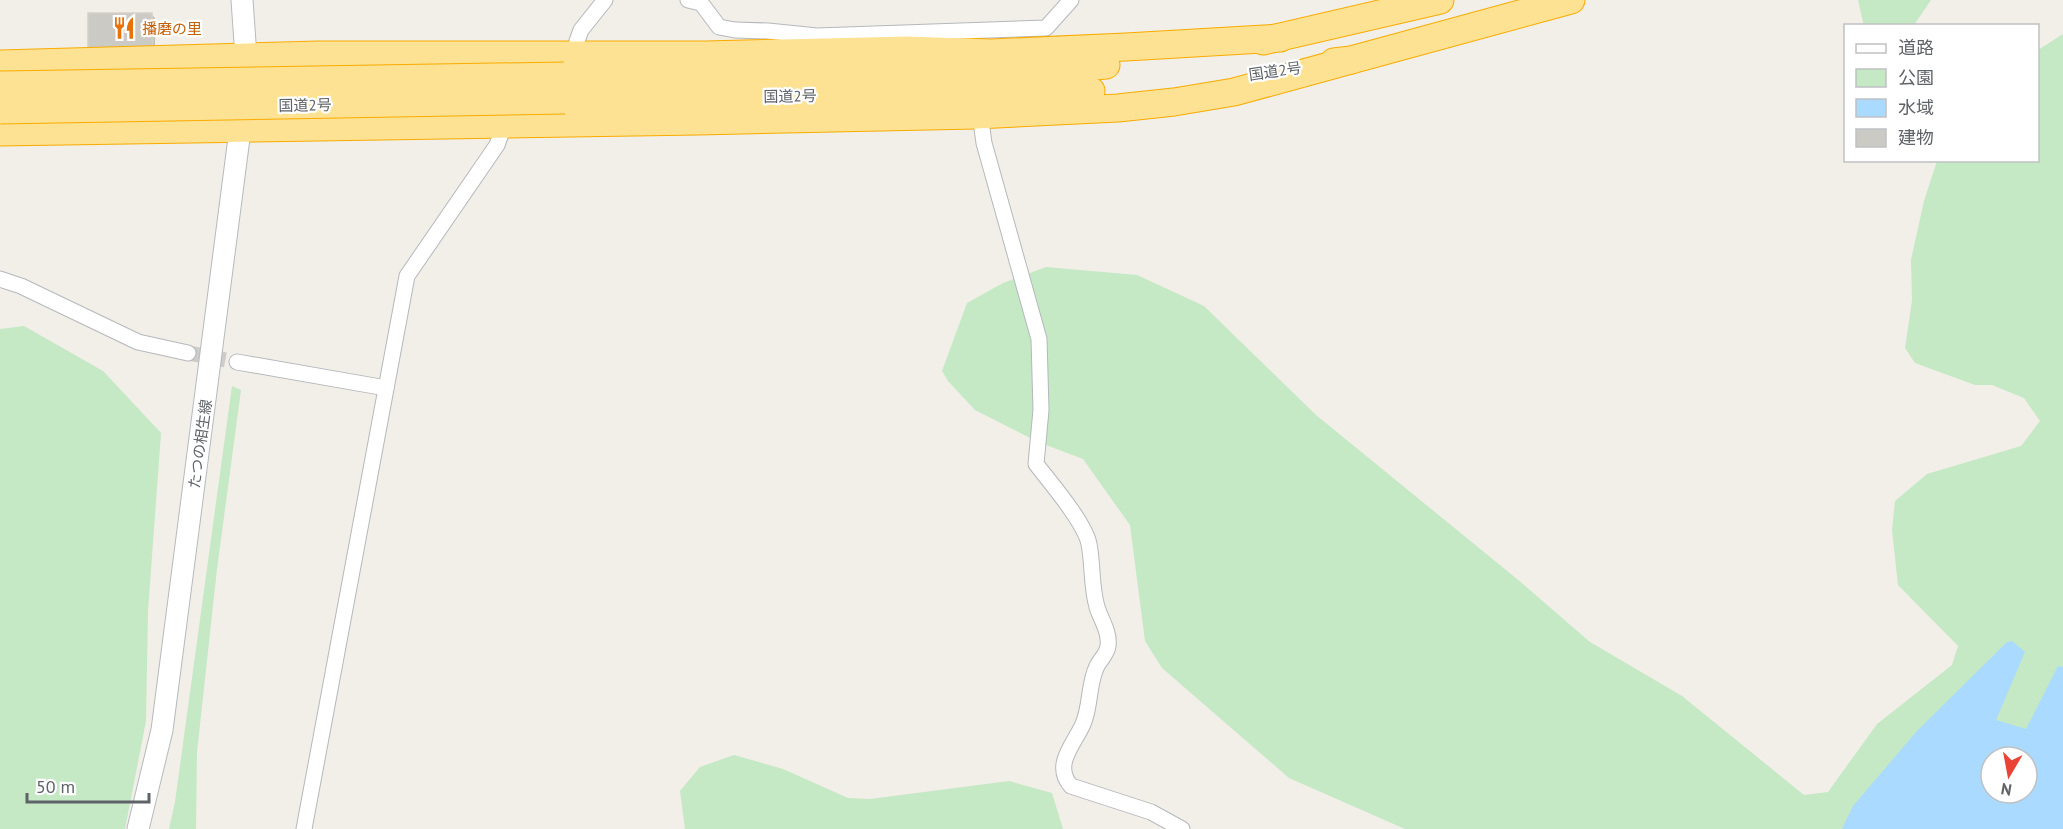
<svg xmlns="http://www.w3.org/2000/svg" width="2063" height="829" viewBox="0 0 2063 829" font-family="'PT Sans','Noto Sans JP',sans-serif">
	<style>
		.green { fill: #c5e8c5; fill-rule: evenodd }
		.water { fill: #aadaff; fill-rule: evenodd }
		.shadow { fill: #0003 }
		.building { fill: #cccac5; stroke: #d6d1c6; stroke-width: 1.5 }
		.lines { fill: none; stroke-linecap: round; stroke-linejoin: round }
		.street-tunnel { stroke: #ccccc8; stroke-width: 15; stroke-dasharray: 15 8; stroke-linecap: butt }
		.street-casing { stroke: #b5b8bc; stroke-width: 17 }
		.secondary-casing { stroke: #b6babf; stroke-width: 23 }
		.highway-casing { stroke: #f9ab00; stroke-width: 29 }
		.street { stroke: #fff; stroke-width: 15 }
		.secondary { stroke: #fff; stroke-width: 21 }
		.highway { stroke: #fde293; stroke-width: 27 }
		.highway-bridge-casing { stroke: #f9ab00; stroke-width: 29; stroke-linecap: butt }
		.highway-bridge { stroke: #fde293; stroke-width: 27 }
		.labels { text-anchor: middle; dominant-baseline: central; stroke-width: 4.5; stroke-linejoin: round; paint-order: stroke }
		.food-label { font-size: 15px; fill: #c56008; stroke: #fff; text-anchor: start }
		.street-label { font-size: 15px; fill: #5f6368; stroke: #fff }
	</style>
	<rect width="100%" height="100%" fill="#f1efe8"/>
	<g class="green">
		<path d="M1858 0H1931L1914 25 1864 26Z"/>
		<path d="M2063 34V829H1405L1289 778 1162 668 1145 641 1130 525 1083 459 1038 442 975 410 948 381 942 371 967 303 1003 283 1046 267 1137 275 1204 306 1316 415 1517 579 1590 642 1682 696 1804 795 1828 792 1877 724 1952 665 1958 646 1898 585 1892 530 1895 501 1927 474 2021 446 2040 421 2024 398 1992 385H1975L1915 363 1905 348 1912 301 1911 260 1924 201 1937 161 2038 160V50ZM1991 757H2027V793H1991Z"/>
		<path d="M24 326 103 371 161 433 148 611 146 721 125 829H0V329Z"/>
		<path d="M232 386 241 390 217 569 197 752 196 829H169L175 802Z"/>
		<path d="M734 755 783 769 848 798 870 799 1009 781 1052 793 1063 829H685L680 791 700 767Z"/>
	</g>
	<path class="water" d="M2012 641 2025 652 1996 720 2026 729 2058 666 2063 667V829H1842L1853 806 1917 731 2007 642ZM1991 757H2027V793H1991Z"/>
	<path class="shadow" d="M152 15 155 18V53H92Z"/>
	<path class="building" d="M88 13H152L153 50H88Z"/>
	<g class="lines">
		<path class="street-tunnel" d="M188 353 237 362"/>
		<g class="street-casing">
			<g id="street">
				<path d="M688 0 701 3 719 27 735 30 768 31 817 36 1046 28 1071 0"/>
				<path d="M577 56V41L581 30 605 0"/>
				<path d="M980 114 984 143 1039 339 1041 410 1036 464C1050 482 1085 523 1089 544 1093 564 1091 587 1097 607 1101 620 1110 632 1108 646 1107 654 1100 660 1097 666 1088 684 1091 706 1083 724 1075 743 1052 765 1071 786L1151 812 1182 829"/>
				<path d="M0 279 21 286 138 342 188 353"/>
				<path d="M237 362 386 388"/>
				<path d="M304 829 407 276 497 145 501 134V124"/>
			</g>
		</g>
		<g class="secondary-casing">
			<g id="secondary">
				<path d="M242 0 246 57 245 71"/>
				<path d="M138 829 162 730 242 115"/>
			</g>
		</g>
		<g class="highway-casing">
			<g id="highway">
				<path d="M1263 41 1440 0"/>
				<path d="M1334 62 1351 60 1571 0"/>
				<path d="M0 64 318 55H706L907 50 991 53 1126 47 1280 38"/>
				<path d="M564 76 1062 69 1106 65"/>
				<path d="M565 100 1091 91"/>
				<path d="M0 132 698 121 976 115 1118 108 1174 102 1234 92 1351 60"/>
			</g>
		</g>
		<use href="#street" class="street"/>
		<use href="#secondary" class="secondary"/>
		<use href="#highway" class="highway"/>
		<g class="highway-bridge-casing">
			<g id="highway-bridge">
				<path d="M0 85 564 76"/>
				<path d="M0 110 565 100"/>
			</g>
		</g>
		<use href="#highway-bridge" class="highway-bridge"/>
	</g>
	<defs>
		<g id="restaurant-bare" transform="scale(1.8)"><path d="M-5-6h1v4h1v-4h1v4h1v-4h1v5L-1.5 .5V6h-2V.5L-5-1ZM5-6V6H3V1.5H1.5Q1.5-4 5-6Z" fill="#e8710a" stroke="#fff" stroke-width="2.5" paint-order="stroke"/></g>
	</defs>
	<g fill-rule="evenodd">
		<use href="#restaurant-bare" x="124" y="28"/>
	</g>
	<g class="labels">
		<g class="food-label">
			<text x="142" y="28">播磨の里</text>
		</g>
		<g class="street-label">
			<text transform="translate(1275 71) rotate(-8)">国道2号</text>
			<text transform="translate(790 96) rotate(-1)">国道2号</text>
			<text transform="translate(305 105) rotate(-1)">国道2号</text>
			<text transform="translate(200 444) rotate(-82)">たつの相生線</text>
		</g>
	</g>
	<rect x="1844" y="24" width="195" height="138" fill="#ffffff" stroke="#bfc1c3" stroke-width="1.5"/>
	<rect x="1856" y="44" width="30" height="9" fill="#ffffff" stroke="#bfc1c3" stroke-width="1.5"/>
	<text x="1898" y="54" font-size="18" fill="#5f6368">道路</text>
	<rect x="1856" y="69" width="30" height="18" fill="#c5e8c5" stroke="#bfc1c3" stroke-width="1.5"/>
	<text x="1898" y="84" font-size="18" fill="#5f6368">公園</text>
	<rect x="1856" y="99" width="30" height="18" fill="#aadaff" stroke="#bfc1c3" stroke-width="1.5"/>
	<text x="1898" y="114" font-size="18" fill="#5f6368">水域</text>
	<rect x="1856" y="129" width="30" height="18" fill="#cccac5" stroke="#bfc1c3" stroke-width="1.5"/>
	<text x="1898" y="144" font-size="18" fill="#5f6368">建物</text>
	<g transform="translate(2009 775) rotate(190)"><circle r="28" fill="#ffffff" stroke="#bfc1c3" stroke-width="1.5"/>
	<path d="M0-4.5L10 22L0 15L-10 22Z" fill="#ea4335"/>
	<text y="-9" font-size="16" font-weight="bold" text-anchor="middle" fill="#5f6368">N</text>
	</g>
	<path d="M27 793v9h122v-9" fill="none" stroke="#5f6368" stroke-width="3"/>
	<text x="36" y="793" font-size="18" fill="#5f6368" stroke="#ffffff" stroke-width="4.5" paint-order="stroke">50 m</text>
</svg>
